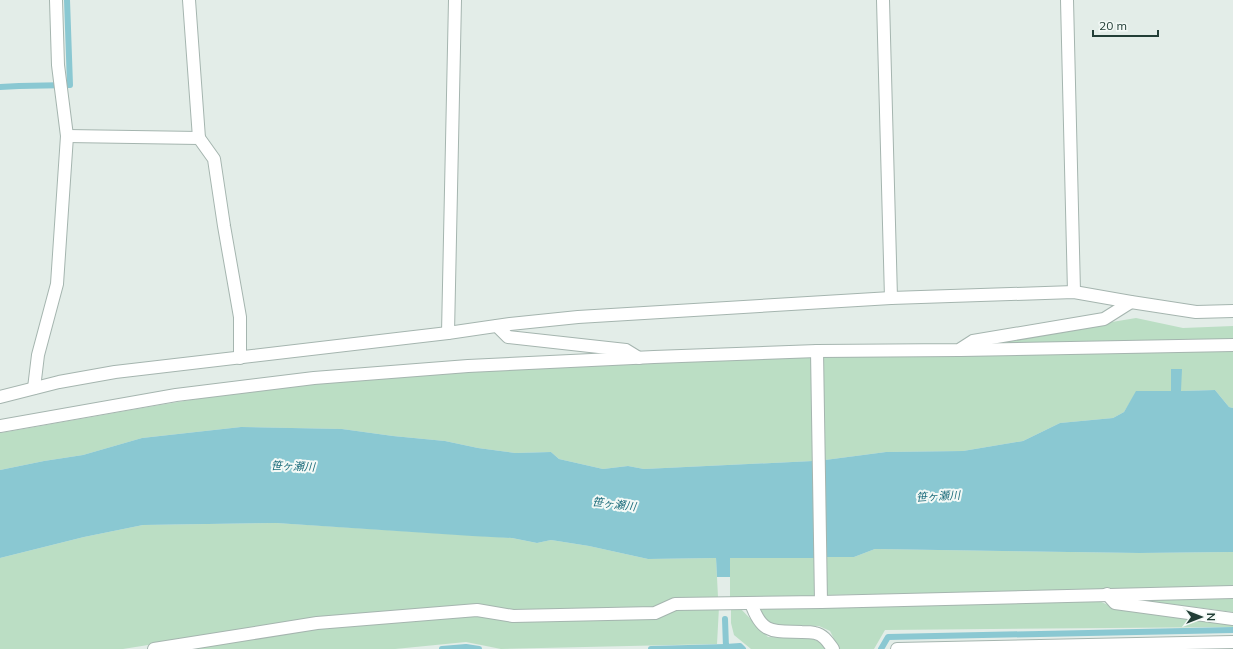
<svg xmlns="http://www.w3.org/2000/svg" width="1233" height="649" viewBox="0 0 1233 649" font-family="Mulish,'Noto Sans JP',sans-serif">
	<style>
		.green { fill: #bbdec4 }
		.water { fill: #8ac8d2 }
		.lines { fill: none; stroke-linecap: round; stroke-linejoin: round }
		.stream { stroke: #8ac8d2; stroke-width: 6 }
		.minor-casing { stroke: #a5b5af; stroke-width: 14 }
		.minor { stroke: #fff; stroke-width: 12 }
		.labels { text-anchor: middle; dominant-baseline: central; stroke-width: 4; stroke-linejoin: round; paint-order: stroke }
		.water-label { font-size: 11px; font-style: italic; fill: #1c6c7b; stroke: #f3f9f6 }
	</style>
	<rect width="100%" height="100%" fill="#e3ede8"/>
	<g class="green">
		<path d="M1136 318 1183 328 1233 326V340L1004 345V340Z"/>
		<path d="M1233 350V408L1229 407 1215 390 1181 391 1171 370V391H1137L1124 412 1113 418 1060 423 1023 441 963 451 886 452 825 460 823 357Z"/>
		<path d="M811 357 813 461 644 469 628 466 603 469 559 459 551 452 515 453 478 448 445 441 393 436 342 429 241 427 142 438 83 455 44 461 0 470V433C105 415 210 394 316 383 480 367 646 363 811 357Z"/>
		<path d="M276 523 512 538 537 543 551 540 589 546 648 559 716 558 718 597 675 598 653 609 317 618 123 649H0V558L84 537 143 525Z"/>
		<path d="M875 549 1139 553 1233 552V588L825 595 824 557H854Z"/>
		<rect x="730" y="558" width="85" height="39"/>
		<path d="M1233 596V612L1139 600Z"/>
		<path d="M1099 601 1113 607 1233 622V627L885 630 874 649H839L830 631 819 626 778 625 769 623 762 618 761 608Z"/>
		<path d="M731 606H738L768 637 813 639 823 644 827 649H751L734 635 731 623Z"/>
		<path d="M719 607 717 644 501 649 466 642 395 649H183L318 627 477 615Z"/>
	</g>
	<g class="water">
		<path d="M1171 369H1182L1181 391 1215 390 1229 407 1233 408V552L1139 553 875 549 854 557H824L825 460 886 452 963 451 1023 441 1060 423 1113 418 1124 412 1136 391H1171Z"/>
		<path d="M241 427 342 429 393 436 445 441 478 448 515 453 551 452 559 459 603 469 628 466 644 469 813 461 815 558H730V577H717L716 558 648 559 589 546 551 540 537 543 512 538 472 536 276 523 143 525 84 537 0 558V470L44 461 83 455 142 438Z"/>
	</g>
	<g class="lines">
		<g class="stream">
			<path d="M0 87 19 86 70 85 67 0"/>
			<path d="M725 619 726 647 740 646 743 649"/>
			<path d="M442 649 466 647 479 649"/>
			<path d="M651 649 726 647"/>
			<path d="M881 649 888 637 1233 630"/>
		</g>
		<g class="minor-casing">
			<g id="minor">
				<path d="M189 0 199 138"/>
				<path d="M883 0 891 298"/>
				<path d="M1067 0 1074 292"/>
				<path d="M67 136 199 138 214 159 224 226 240 317V358"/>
				<path d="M497 326 508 337 626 350 639 358"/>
				<path d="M448 333 455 0"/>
				<path d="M960 350 1233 345"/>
				<path d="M34 388 38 355 57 284 67 136 58 65 56 0"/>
				<path d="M0 397 59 382 115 372 448 333 510 324 578 317 891 298 1074 292 1131 302 1196 312 1233 311"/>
				<path d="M0 426 176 395 314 378 468 366 654 357 817 351 959 350 973 341 1104 319 1131 302"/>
				<path d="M1107 594 1115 603 1233 619"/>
				<path d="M821 602 1233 592"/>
				<path d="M751 603C762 635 773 631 802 632 806 632 811 632 815 633 824 635 828 642 833 649"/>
				<path d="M154 649 317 623 477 610 513 616 655 613 675 604 821 602 817 351"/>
				<path d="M897 649 1233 642"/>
			</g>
		</g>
		<use href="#minor" class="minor"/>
	</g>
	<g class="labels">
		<g class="water-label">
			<text transform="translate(293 466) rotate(2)">笹ヶ瀬川</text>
			<text transform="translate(938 496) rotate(-3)">笹ヶ瀬川</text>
			<text transform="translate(614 504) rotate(7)">笹ヶ瀬川</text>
		</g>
	</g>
	<g transform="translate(1201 617) rotate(90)" stroke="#f3f9f6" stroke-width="3" paint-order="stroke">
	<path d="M0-3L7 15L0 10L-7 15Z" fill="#223e36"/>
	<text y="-6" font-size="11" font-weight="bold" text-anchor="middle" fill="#223e36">N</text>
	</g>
	<path d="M1093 30v6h65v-6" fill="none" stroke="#223e36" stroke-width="2"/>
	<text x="1099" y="30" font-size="12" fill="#223e36" stroke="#f3f9f6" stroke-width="3" paint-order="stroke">20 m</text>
</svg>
